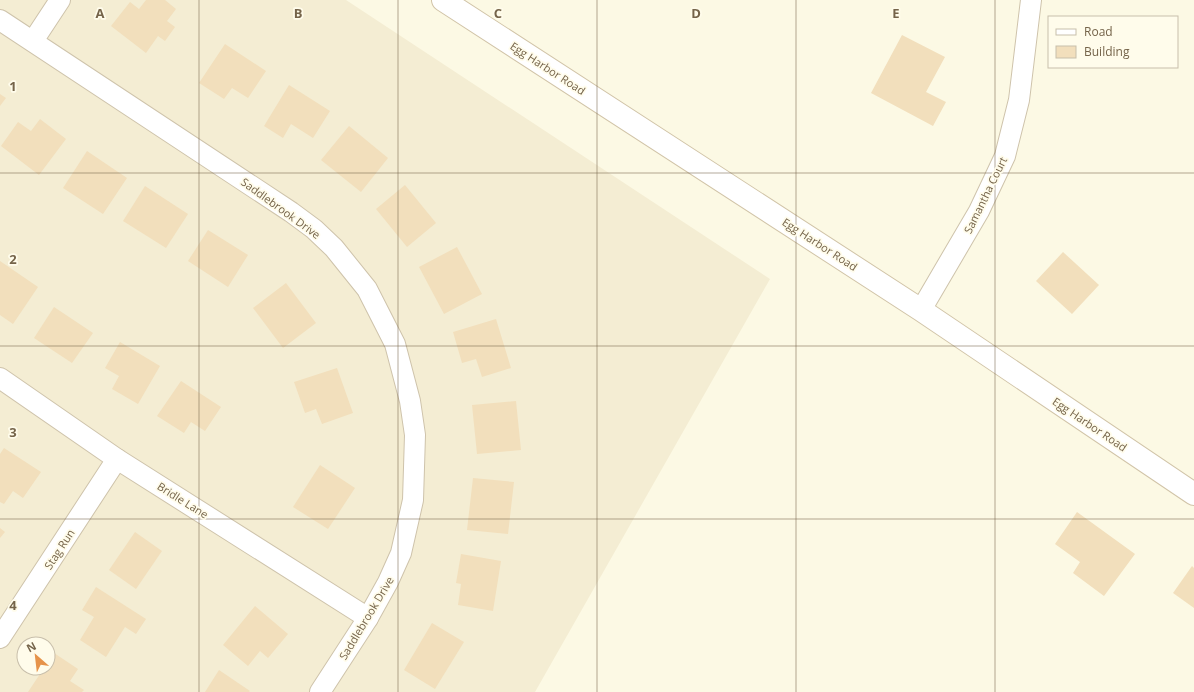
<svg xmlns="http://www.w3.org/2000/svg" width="1194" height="692" viewBox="0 0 1194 692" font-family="'Open Sans',sans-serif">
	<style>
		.residential { fill: #f4edd3; fill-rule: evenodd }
		.building { fill: #f2dfbc }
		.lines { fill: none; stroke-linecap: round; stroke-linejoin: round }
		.street-casing { stroke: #cec3ab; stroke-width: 22 }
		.secondary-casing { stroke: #d1c4a8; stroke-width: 24 }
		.street { stroke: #fff; stroke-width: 20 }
		.secondary { stroke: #fff; stroke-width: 22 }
		.grid { fill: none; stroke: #75644a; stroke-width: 1; stroke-opacity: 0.55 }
		.labels { text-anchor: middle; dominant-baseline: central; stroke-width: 3.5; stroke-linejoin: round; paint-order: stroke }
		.street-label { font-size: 11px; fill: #75644a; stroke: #fffceb }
		.grid-label { font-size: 13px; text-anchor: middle; font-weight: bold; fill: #75644a; stroke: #fffceb; stroke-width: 3.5; stroke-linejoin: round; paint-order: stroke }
	</style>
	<rect width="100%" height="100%" fill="#fcf9e4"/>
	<path class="residential" d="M0 0H346L770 279 535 692H0ZM24 644H48V668H24Z"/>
	<g class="building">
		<path d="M146 0H165L176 9 167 21 175 27 165 41 158 36 146 53 111 26 130 2 139 9Z"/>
		<path d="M902 35 945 57 926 92 946 102 933 126 871 93Z"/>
		<path d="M225 44 266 71 248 98 232 88 224 99 199 83Z"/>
		<path d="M289 85 330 111 313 138 291 124 283 138 264 126Z"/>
		<path d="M0 94 6 98 0 106Z"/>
		<path d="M40 119 66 139 39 175 1 146 18 122 31 131Z"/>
		<path d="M349 126 388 158 361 192 321 160Z"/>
		<path d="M87 151 127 178 103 214 63 188Z"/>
		<path d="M405 185 436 223 407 247 376 209Z"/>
		<path d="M145 186 188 214 166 248 123 221Z"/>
		<path d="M208 230 248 255 228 287 188 261Z"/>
		<path d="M457 247 482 294 444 314 419 267Z"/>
		<path d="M1063 252 1099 285 1072 314 1036 281Z"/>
		<path d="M0 261 38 287 13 324 0 315Z"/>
		<path d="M286 283 316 323 283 348 253 308Z"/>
		<path d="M54 307 93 333 72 363 34 338Z"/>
		<path d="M496 319 511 368 482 377 476 359 462 363 453 332Z"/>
		<path d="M120 342 160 366 138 404 112 389 119 376 105 368Z"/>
		<path d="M337 368 353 413 322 424 316 409 305 413 294 382Z"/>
		<path d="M181 381 221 407 205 431 191 422 184 433 157 416Z"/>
		<path d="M516 401 521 450 477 454 472 405Z"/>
		<path d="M4 448 41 472 23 498 13 491 4 504 0 502V454Z"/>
		<path d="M320 465 355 488 328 529 293 507Z"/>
		<path d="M473 478 514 482 508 534 467 530Z"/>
		<path d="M1077 512 1135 554 1104 596 1073 573 1080 562 1055 544Z"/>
		<path d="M0 528 5 532 0 538Z"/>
		<path d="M135 532 162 551 136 589 109 570Z"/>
		<path d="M461 554 501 561 493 611 458 605 461 584 456 583Z"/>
		<path d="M1192 566 1194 568V608L1173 593Z"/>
		<path d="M96 587 146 619 136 634 125 627 106 657 80 640 94 617 82 610Z"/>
		<path d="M255 606 288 634 268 658 260 651 248 666 223 645Z"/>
		<path d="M432 623 464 642 435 689 404 670Z"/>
		<path d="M54 653 78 669 70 681 84 690 82 692H28L44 668H48V662Z"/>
		<path d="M219 670 250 691 249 692H205Z"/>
	</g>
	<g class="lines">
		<g class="street-casing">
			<g id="street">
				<path d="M0 20 291 212 314 229 334 248 367 289 395 344 410 401 415 435 413 500 401 553 388 582 368 618 320 692"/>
				<path d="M33 41 60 0"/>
				<path d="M921 310 979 211 1005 156 1019 100 1031 0"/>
				<path d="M0 378 117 459 368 618"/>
				<path d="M0 638 117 459"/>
			</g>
		</g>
		<g class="secondary-casing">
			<path id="secondary" d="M443 0 921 310 1194 494"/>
		</g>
		<use href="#street" class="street"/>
		<use href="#secondary" class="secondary"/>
	</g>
	<path class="grid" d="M199 0V692M398 0V692M597 0V692M796 0V692M995 0V692M0 173H1194M0 346H1194M0 519H1194"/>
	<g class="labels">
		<g class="street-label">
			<text transform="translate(548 68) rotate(33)">Egg Harbor Road</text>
			<text transform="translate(985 195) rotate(-64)">Samantha Court</text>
			<text transform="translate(281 208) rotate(36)">Saddlebrook Drive</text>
			<text transform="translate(820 244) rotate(33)">Egg Harbor Road</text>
			<text transform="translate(1090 424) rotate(34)">Egg Harbor Road</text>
			<text transform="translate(183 500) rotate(32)">Bridle Lane</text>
			<text transform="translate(59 549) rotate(-57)">Stag Run</text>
			<text transform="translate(366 618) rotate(-59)">Saddlebrook Drive</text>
		</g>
	</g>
	<g class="grid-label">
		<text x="100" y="18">A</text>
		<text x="298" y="18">B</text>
		<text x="498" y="18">C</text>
		<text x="696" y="18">D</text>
		<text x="896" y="18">E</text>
		<text x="13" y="91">1</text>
		<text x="13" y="264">2</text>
		<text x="13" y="437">3</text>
		<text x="13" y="610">4</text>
	</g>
	<rect x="1048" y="16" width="130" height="52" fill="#fffceb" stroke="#c8bfab"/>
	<rect x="1056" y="29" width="20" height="6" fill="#ffffff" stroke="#c8bfab"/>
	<text x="1084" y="36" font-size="12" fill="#75644a">Road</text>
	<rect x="1056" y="46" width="20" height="12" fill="#f2dfbc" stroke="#c8bfab"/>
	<text x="1084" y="56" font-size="12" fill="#75644a">Building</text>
	<g transform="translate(36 656) rotate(332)"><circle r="19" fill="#fffceb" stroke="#c8bfab"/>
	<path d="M0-3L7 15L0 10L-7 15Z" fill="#e6934a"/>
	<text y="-6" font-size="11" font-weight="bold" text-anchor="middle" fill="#75644a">N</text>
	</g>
</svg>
